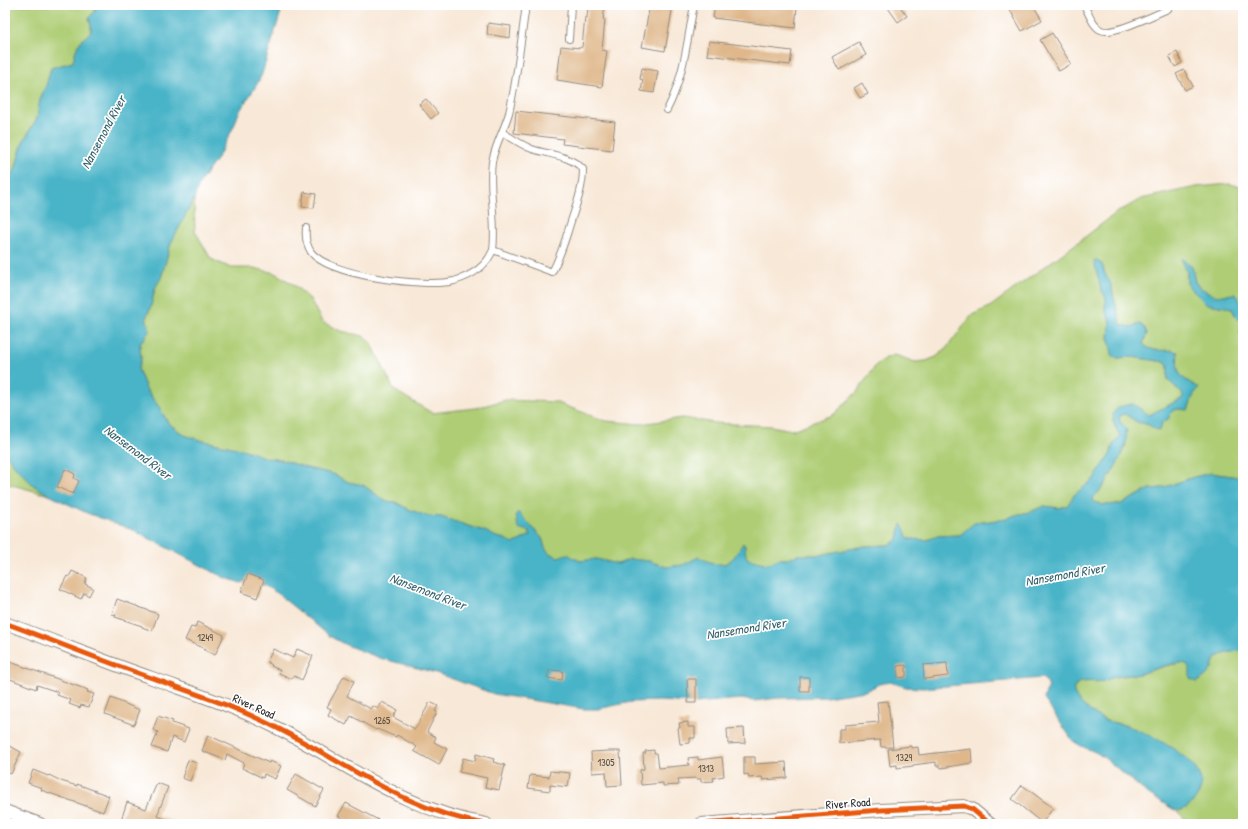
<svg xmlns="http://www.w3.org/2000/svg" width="1248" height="829" viewBox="0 0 1248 829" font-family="'Patrick Hand',sans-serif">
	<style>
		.green { fill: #aecd74; stroke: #6c7c50 }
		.water { fill: #4ab4c8; stroke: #3a707a }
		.building { fill: #dfb78a }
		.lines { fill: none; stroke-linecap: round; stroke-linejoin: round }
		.service-casing { stroke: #928a81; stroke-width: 8 }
		.minor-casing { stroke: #928a81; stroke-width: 14 }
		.service { stroke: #fff; stroke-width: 6 }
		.minor { stroke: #fff; stroke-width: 12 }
		.cycleway-casing { stroke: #fff; stroke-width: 8 }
		.cycleway { stroke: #e8590c; stroke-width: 5 }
		.labels { text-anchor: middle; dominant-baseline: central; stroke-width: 3.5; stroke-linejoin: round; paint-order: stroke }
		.number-label { font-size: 10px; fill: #584e43 }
		.street-label { font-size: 12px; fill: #2b2b2b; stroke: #fff }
		.water-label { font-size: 13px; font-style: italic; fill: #37626a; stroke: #fff }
	</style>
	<rect width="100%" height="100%" fill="#fff"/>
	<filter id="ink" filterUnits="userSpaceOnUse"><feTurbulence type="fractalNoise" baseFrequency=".025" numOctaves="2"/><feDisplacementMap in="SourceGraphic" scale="8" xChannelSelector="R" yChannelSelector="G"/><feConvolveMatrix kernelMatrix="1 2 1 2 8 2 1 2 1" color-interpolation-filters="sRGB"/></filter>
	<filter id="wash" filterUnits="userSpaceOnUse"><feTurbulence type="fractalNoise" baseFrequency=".012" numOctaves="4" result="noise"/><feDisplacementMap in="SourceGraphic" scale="16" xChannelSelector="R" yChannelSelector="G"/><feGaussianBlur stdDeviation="0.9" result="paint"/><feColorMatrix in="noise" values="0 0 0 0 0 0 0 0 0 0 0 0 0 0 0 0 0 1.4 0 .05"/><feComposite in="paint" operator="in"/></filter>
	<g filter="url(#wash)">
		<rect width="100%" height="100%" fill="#f8e8d7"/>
		<g class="green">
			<path d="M5 5H96L95 11 89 18 91 25V32C78 42 76 47 73 62L51 68 46 86 40 99 37 118 23 142 14 173 10 175C5 166 9 150 7 139L5 137Z"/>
			<path d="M1230 184 1243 187V305L1235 294 1215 296 1199 287 1195 282 1192 267 1181 259 1187 272V283L1207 304 1232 308 1235 315 1242 322 1240 333 1243 337V474L1238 477 1211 473 1194 477 1162 488 1150 489 1121 504 1104 505 1094 502 1093 498C1109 484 1116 463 1126 445L1119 420 1120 415 1125 414 1137 422 1161 428 1162 422 1168 419 1173 410 1179 409 1188 410 1194 394 1199 388C1176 375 1179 374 1173 350 1163 351 1150 352 1143 344L1147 333 1140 324 1131 327 1121 325 1110 282 1105 274 1102 264 1094 261 1101 289 1106 298 1105 310 1110 321 1109 341 1117 358 1132 357 1165 362 1168 366V380L1182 393 1183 398 1149 415 1133 404 1112 420 1120 436 1113 445 1110 455 1094 479 1074 495 1067 506 1059 508 1044 506 1030 512 1015 515 1006 519 975 523 960 535 938 536 927 540 909 539C905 535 906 528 901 524L898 539 889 545 865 546 820 555H797L787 559H778L768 564 748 559 745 555V545C728 565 723 570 699 557L683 565 666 567 649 561 618 564 596 559 580 561 567 555 558 557 549 553 545 548 542 538 528 531 531 535 513 544 505 539 496 537 487 532 441 517 427 516 408 509 395 502 385 501 363 485 348 482 333 474 307 468 282 460 267 458 245 450 200 440 184 435 168 423 159 407 146 389 138 369 141 359 140 344 150 330 146 318 151 306 155 288 161 278 171 243 194 199 195 231 211 259 231 268H254L275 273 293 284 310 299 322 322 341 331 363 336 371 342 394 390 432 413 475 408 506 400 555 402 606 421 640 424 683 418 715 423 771 426 792 430 833 415 857 392 876 365 885 358 895 355 915 362 926 361 936 357 945 350 972 315 991 306 1081 240 1116 213 1141 199 1196 187Z"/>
			<path d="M5 451 12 463 33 485 49 495 5 483Z"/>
			<path d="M1235 651H1243V824H1186L1185 819 1176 810H1183L1124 725 1107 721 1091 712 1076 699 1073 690 1075 686 1079 682 1103 681 1115 677 1139 674 1165 666 1182 663 1186 664 1191 668 1211 669C1215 655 1222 655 1235 651Z"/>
		</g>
		<g class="water">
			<path d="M96 5H283L262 74 256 86 239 112 234 126 218 157 200 182 194 199 171 243 161 278 155 288 151 306 146 318 150 330 140 344 141 359 138 369 146 389 159 407 168 423 184 435 200 440 245 450 267 458 282 460 307 468 333 474 348 482 363 485 385 501 395 502 408 509 427 516 441 517 487 532 496 537 505 539 513 544 531 535 528 531 518 528 516 514 518 512 542 538 545 548 549 553 558 557 567 554 580 561 596 559 618 564 630 559 649 561 666 567 683 565 699 557C724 570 730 566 743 543 747 548 744 554 748 559L768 564 778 559H787L797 555H820L865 546 889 545 898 539 901 524C906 528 905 535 909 539L927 540 938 536 960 535 974 523 1006 519 1015 515 1030 512 1044 506 1059 508 1067 506 1074 495 1094 479 1110 455 1113 445 1120 436C1111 418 1107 407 1133 404L1149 415 1183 398 1182 393 1168 380V366L1165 362 1132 357 1117 358 1113 357 1109 341 1110 321 1105 310 1106 298 1101 289 1094 261 1095 260 1102 264 1105 274 1110 282 1121 325 1131 327 1140 324 1145 328 1147 333 1143 344C1152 354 1167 348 1178 352 1176 376 1179 376 1199 388L1194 394 1188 410 1179 409 1173 410 1168 419 1162 422 1161 428 1159 431 1147 424 1137 422 1125 414 1120 415 1119 420 1127 430C1126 435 1127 441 1125 446 1119 462 1106 486 1093 498L1094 502 1104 505 1121 504 1151 489 1162 488 1194 477 1211 473 1238 477 1243 474V651C1235 651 1221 653 1215 659 1213 662 1213 665 1212 668 1209 675 1203 678 1197 682L1190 679V668C1190 668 1187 664 1186 664 1176 659 1145 674 1133 675 1128 675 1121 675 1115 677 1111 677 1108 680 1104 681 1097 683 1087 680 1080 682 1078 683 1075 686 1074 688 1071 701 1097 716 1106 721 1112 723 1118 723 1124 725 1145 731 1207 760 1201 788 1198 798 1187 813 1175 810 1172 809 1168 806 1165 804 1142 792 1123 772 1102 756 1094 750 1082 748 1073 741L1044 699 1048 685 1046 681 1042 678 923 688 906 687 890 682 880 684 865 691 826 697 778 698 754 701 741 699 695 703 659 701 631 702 598 709H584L494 694 436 673 380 658 346 645 331 637 274 591 255 580 249 579 241 583 223 577 133 530 87 513 49 495 33 485 12 463 5 451V137L7 139C9 149 5 166 10 174L14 173 23 142 37 118 40 99 46 86 51 68 73 62C76 47 78 42 91 32V25L89 18 95 11Z"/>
			<path d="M1182 258 1192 267 1195 282 1199 287 1215 296 1235 294 1243 305V337L1240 333 1242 322 1235 315 1232 308 1207 304 1190 288 1187 283V272L1181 259Z"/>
		</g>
		<g id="blocks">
			<g class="building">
				<path d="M588 5H605L603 19 605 20 602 50 607 51 602 87 557 80 561 46 580 48 582 47 585 17 587 18Z"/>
				<path d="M650 5H673L665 51 642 47Z"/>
				<path d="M715 5H780L797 7 795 28 713 18Z"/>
				<path d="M886 5H899L907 16 898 22Z"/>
				<path d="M1007 5H1033L1042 20 1022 31Z"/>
				<path d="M488 23 511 26 510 38 487 34Z"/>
				<path d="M1052 33 1071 64 1059 71 1040 40Z"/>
				<path d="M709 41 792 51 790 65 707 55Z"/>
				<path d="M859 42 866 55 839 70 832 57Z"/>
				<path d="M1177 52 1182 63 1175 67 1169 56Z"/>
				<path d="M642 68 658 71 654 93 641 91 643 80 640 79Z"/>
				<path d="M1184 70 1193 86 1185 90 1176 74Z"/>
				<path d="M862 83 868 94 860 98 854 88Z"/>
				<path d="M426 99 438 113 431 119 419 104Z"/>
				<path d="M516 111 615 122 612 150 562 144 563 139 514 133Z"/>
				<path d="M304 192 316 194 314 208 302 207Z"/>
				<path d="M65 469 75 474 74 478 79 481 73 494 57 487Z"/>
				<path d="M72 571 87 578 85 584 93 588 89 596 84 593 81 599 60 589 67 576 69 577Z"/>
				<path d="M248 574 264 580 257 598 241 592Z"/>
				<path d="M117 599 158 614 152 631 142 627V626L115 617 116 615 112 614Z"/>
				<path d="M197 622 224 635 215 655 204 650 205 649 185 640 191 627 195 628Z"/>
				<path d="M273 649 293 658 297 649 313 656 302 680 294 676 292 679 279 673 280 670 271 666 272 665 267 662Z"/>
				<path d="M5 660 88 690 87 692 94 694 89 707 81 705 80 708 69 704 71 700 57 695 58 692 37 685 36 689 5 677Z"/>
				<path d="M947 663 948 676 924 679 923 665Z"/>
				<path d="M906 665V677L898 678 897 666Z"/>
				<path d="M549 670 563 671 562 680 547 678Z"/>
				<path d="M344 676 354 681 347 696 371 709 373 706 378 709 382 702 397 710 393 717 415 729 430 702 438 706 435 711 437 712 427 732 436 737 434 742 447 749 439 765 414 751 417 747 397 735 396 737 377 729 376 730 351 716 346 725 328 715 331 709 327 707Z"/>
				<rect x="800" y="677" width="9" height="14"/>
				<path d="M687 679H696V703H688Z"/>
				<path d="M111 698 140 710 134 725 105 714Z"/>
				<path d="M888 701 893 747H881L880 740 839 743V729H845V725L879 722 877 702Z"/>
				<path d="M158 716 173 721 172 723 189 729 184 742 172 737 167 752 152 747 158 732 153 730Z"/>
				<path d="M688 722V727H695V738H690V743L680 744 678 728H680L679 723Z"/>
				<path d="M744 728 745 743 728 744 727 729Z"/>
				<path d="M208 735 269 763 270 761 281 766 275 779 264 774 263 778 242 768 244 763 227 754 225 760 202 751Z"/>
				<path d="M10 746 21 752 11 774 5 771V754Z"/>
				<path d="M911 746V748L918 747 919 755 971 749 972 763 941 768 940 766H936V762L913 765V766L897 768V765L890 766 888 749Z"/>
				<path d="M654 750V753H657L659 768 689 765 688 758 698 757V760L722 757 724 776 713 778 714 781 701 782V779H697V778L678 779 679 785 663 786V783L641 785 640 770 644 769 643 753H646L645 751Z"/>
				<path d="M609 751H620L622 785 607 786 606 772 592 773 591 752Z"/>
				<path d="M476 754 494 759 493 762 505 765 499 790 485 787 487 778 459 772 463 758 475 761Z"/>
				<path d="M744 757H755V764L786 762 787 778 763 780 762 777 749 778 748 774 744 775Z"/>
				<path d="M188 760 197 763 190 781 182 778Z"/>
				<path d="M33 770 48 776 49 775 61 781 77 786V784L109 796 103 812 41 790 42 788 28 783Z"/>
				<path d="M550 771 570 773 568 787 550 785V791L528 788 530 775 549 777Z"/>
				<path d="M296 774 324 790 315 806 287 790Z"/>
				<path d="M157 783 168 787 157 816 177 823V824H130L121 820 127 802 146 809Z"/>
				<path d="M1022 785 1053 808 1042 823 1012 799Z"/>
				<path d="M346 803 386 824H353L338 816Z"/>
			</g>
		</g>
	</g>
	<g filter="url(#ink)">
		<use href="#blocks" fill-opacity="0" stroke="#928a81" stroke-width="1"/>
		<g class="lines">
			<g class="service-casing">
				<g id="service">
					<path d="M1084 5C1088 12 1093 27 1101 30 1112 36 1156 14 1168 9L1172 5"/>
					<path d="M569 39 571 5"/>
					<path d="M667 110C684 77 687 41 694 5"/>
					<path d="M502 132C512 138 521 145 532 149 550 155 569 155 583 169 583 191 574 210 568 231 563 247 560 257 552 272L493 250C497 221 488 191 492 162 495 145 504 130 509 113 517 79 521 40 526 5"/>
					<path d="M306 228C305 237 306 244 311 252 329 276 426 288 454 281 471 276 486 267 493 250"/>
				</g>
			</g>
			<g class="minor-casing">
				<g id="minor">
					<path d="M5 623C54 641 103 661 152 678 193 693 234 706 273 726 344 761 405 811 486 824"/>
					<path d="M5 811 40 824"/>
					<path d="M701 824 881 810 964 806 972 809 990 824"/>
				</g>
			</g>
			<use href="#service" class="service"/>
			<use href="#minor" class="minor"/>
			<g class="cycleway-casing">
				<g id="cycleway">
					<path d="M5 623C54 641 103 661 152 678 193 693 234 706 273 726 344 761 405 811 486 824"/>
					<path d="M701 824 881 810 964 806 972 809 990 824"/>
				</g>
			</g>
			<use href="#cycleway" class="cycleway"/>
		</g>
	</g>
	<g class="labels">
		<g class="number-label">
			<text x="205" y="637">1249</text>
			<text x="382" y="720">1265</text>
			<text x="904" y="757">1329</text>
			<text x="606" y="762">1305</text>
			<text x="706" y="768">1313</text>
		</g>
		<g class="street-label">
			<text transform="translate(254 706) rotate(24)">River Road</text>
			<text transform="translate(848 803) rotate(-4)">River Road</text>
		</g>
		<g class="water-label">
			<text transform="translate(103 132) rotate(-62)">Nansemond River</text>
			<text transform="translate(138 452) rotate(37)">Nansemond River</text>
			<text transform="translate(1065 574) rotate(-10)">Nansemond River</text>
			<text transform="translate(428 591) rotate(21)">Nansemond River</text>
			<text transform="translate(746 628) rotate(-9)">Nansemond River</text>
		</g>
	</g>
	<rect width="1248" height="829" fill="none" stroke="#fff" stroke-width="20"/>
</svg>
